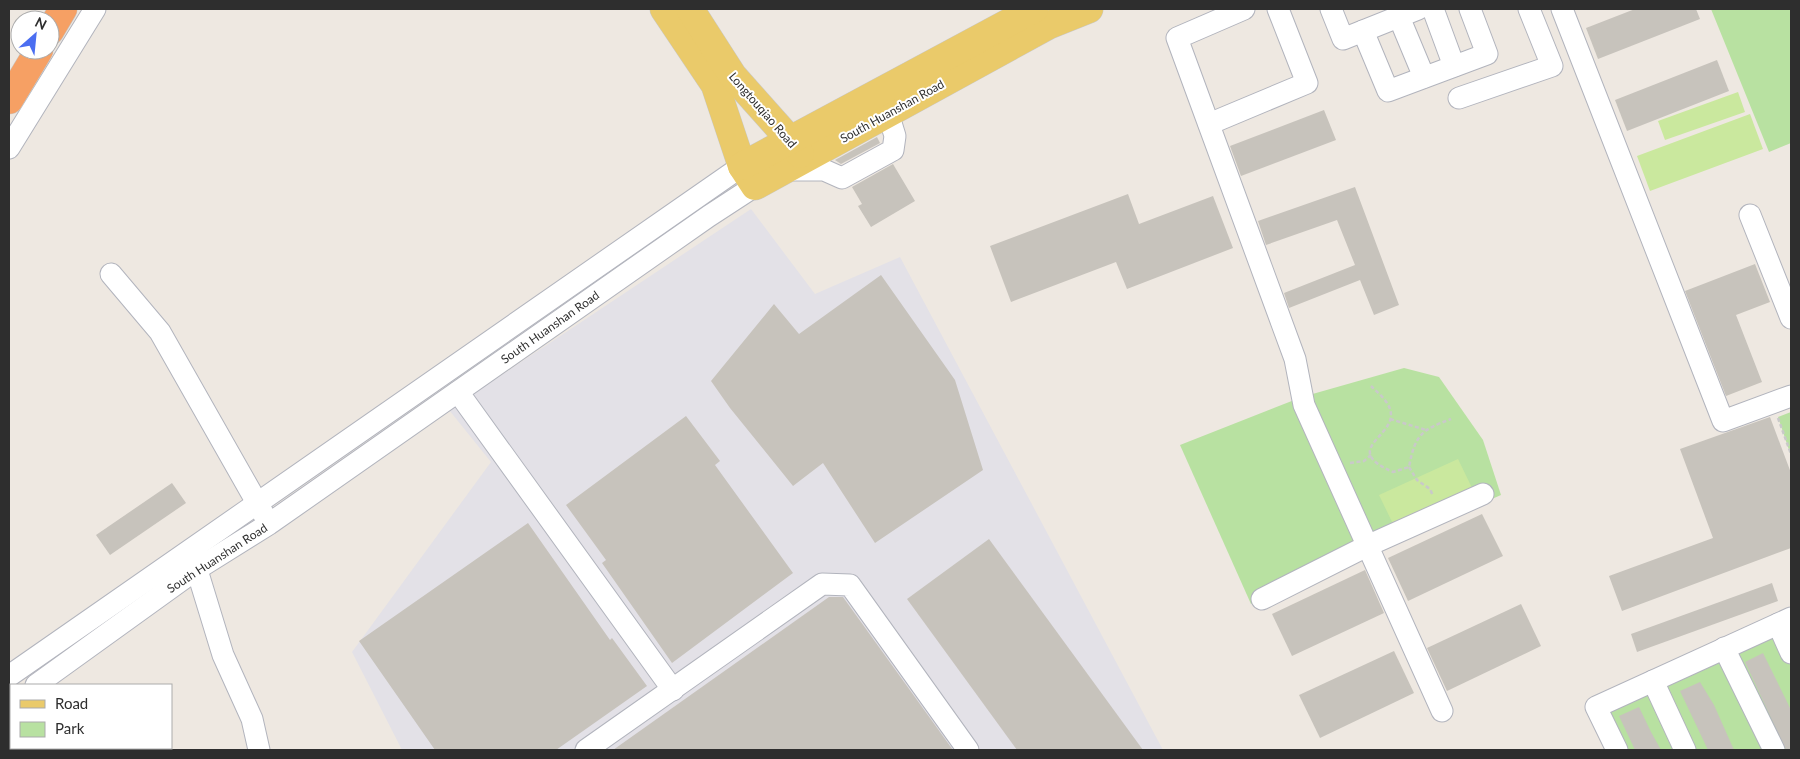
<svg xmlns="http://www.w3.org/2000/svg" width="1800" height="759" viewBox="0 0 1800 759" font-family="Lato,sans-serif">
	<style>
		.industrial { fill: #e3e1e7 }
		.green { fill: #b8e1a1 }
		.pitch { fill: #cae89e }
		.building { fill: #c7c3bc }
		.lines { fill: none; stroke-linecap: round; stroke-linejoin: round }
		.minor-casing { stroke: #b2b4bd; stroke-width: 23 }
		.major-casing { stroke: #c9c9c9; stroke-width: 29 }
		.highway-casing { stroke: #c9c9c9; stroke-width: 29 }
		.path { stroke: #c9c9c9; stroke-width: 2.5; stroke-dasharray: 4 2.5; stroke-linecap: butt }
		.minor { stroke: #fff; stroke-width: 21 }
		.major { stroke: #eaca6a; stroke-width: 28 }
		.highway { stroke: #f6a064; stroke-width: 28 }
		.labels { text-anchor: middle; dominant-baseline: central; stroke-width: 4; stroke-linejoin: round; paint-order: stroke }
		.street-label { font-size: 12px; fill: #2e2e2e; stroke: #fff }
	</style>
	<rect width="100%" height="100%" fill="#eee8e1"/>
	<path class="industrial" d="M751 209 815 294 900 257 1163 750H402L352 652 491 462 449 410Z"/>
	<g class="green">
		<path d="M1711 9H1791V143L1769 152Z"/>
		<path d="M1404 368 1439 377 1483 440 1501 495 1251 604 1180 445 1302 397Z"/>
		<path d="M1791 412V456L1778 417Z"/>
		<path d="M1791 611V750H1612L1589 706Z"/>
	</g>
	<g class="pitch">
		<path d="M1738 92 1745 112 1665 140 1658 121Z"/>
		<path d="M1750 114 1763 149 1650 191 1637 156Z"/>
		<path d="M1458 459 1474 492 1395 528 1379 495Z"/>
	</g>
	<g class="building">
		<path d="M1635 9H1696L1700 19 1598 59 1586 28Z"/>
		<path d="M1717 60 1729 91 1627 131 1615 100Z"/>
		<path d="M1324 110 1336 140 1241 176 1230 146Z"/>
		<path d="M877 137 880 143 841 164 835 160Z"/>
		<path d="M893 164 915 201 871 227 858 206 862 204 852 187Z"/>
		<path d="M1355 187 1399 305 1374 315 1360 280 1289 308 1284 293 1355 265 1337 220 1266 245 1258 221Z"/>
		<path d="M1128 194 1139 224 1213 196 1233 248 1127 289 1116 262 1011 302 990 246Z"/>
		<path d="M1755 264 1770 302 1736 315 1762 382 1726 396 1685 291Z"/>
		<path d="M881 275 955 380 983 470 875 543 823 463 793 486 730 408 711 381 774 304 799 334Z"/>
		<path d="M686 416 720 461 715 465 793 573 672 663 602 563 606 560 566 505Z"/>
		<path d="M1770 417 1791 473V548L1622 611 1609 576 1713 538 1680 449Z"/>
		<path d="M172 483 186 503 110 555 96 535Z"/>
		<path d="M1482 514 1503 556 1408 601 1388 558Z"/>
		<path d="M528 523 610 640 612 638 647 686 556 750H435L359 641Z"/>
		<path d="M989 539 1143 750H1017L907 599Z"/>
		<path d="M1365 570 1384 613 1292 656 1272 614Z"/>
		<path d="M1772 583 1778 601 1637 652 1631 634Z"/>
		<path d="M829 597H843L953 750H613Z"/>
		<path d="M1521 604 1541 646 1447 691 1427 648Z"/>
		<path d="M1394 651 1414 693 1320 738 1299 695Z"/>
		<path d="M1763 653 1791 710V750H1786L1745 662Z"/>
		<path d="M1700 682 1714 705 1734 750H1708L1680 691Z"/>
		<path d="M1639 707 1651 732 1661 750H1635L1619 716Z"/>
	</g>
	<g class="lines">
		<g class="minor-casing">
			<g id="minor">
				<path d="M1244 9 1177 38 1295 359 1304 405 1442 711"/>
				<path d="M1331 9 1343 39 1418 9"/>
				<path d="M1433 9 1454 66"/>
				<path d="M1562 9 1723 421 1791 396"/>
				<path d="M1399 17 1424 77"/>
				<path d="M1363 31 1388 91 1487 54 1470 9"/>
				<path d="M1459 98 1552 66 1529 9"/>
				<path d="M1209 124 1307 83 1278 9"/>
				<path d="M9 148 95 9"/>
				<path d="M784 170H824L842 178 893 150 895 136 888 113"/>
				<path d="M1750 215 1791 318"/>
				<path d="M111 274 160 332 264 515"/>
				<path d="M458 392 673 690"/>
				<path d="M193 557 223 655 252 719 259 750"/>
				<path d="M1262 599 1367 546 1483 494"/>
				<path d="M1778 624 1791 653"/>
				<path d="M1724 648 1774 750"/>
				<path d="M9 676 742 166"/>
				<path d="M1653 681 1685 750"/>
				<path d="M36 685 197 569 269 524 709 216 755 186"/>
				<path d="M9 705 11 703"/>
				<path d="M586 750 822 584 850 585 968 750"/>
				<path d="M1617 750 1596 707 1791 618"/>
			</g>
		</g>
		<g class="major-casing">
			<g id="major">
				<path d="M664 9 715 85 742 166 755 186 1049 25 1089 9"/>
				<path d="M690 9 733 76 790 140 800 154"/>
				<path d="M742 166 1034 9"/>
			</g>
		</g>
		<g class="highway-casing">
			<g id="highway">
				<path d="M50 31 63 9"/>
				<path d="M9 100 39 50"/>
			</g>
		</g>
		<g class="path">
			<path d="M1371 386C1379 394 1391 403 1391 415 1391 438 1342 450 1393 472L1409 467C1415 435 1421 430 1451 419"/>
			<path d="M1778 418 1791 454"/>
			<path d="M1390 419 1426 430"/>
			<path d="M1350 463 1364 461 1371 455"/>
			<path d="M1409 467 1417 480 1430 489 1433 496"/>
		</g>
		<use href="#minor" class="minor"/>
		<use href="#major" class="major"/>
		<use href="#highway" class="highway"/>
	</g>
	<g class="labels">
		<g class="street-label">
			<text transform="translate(763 110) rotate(49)">Longtouqiao Road</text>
			<text transform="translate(892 111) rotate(-29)">South Huanshan Road</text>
			<text transform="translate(550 327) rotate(-35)">South Huanshan Road</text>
			<text transform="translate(217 558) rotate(-33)">South Huanshan Road</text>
		</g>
	</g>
	<rect width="1800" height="759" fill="none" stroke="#2e2e2e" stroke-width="20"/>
	<rect x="10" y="684" width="162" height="65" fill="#ffffff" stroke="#ababab"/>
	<rect x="20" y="700" width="25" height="8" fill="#eaca6a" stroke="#ababab"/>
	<text x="55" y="709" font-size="15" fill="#2e2e2e">Road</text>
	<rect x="20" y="722" width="25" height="15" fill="#b8e1a1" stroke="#ababab"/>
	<text x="55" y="734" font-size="15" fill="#2e2e2e">Park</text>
	<g transform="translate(35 35) rotate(27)"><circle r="24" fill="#ffffff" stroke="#ababab"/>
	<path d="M0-4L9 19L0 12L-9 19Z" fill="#4b6ef1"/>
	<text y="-8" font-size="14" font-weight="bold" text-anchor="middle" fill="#2e2e2e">N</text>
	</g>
</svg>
